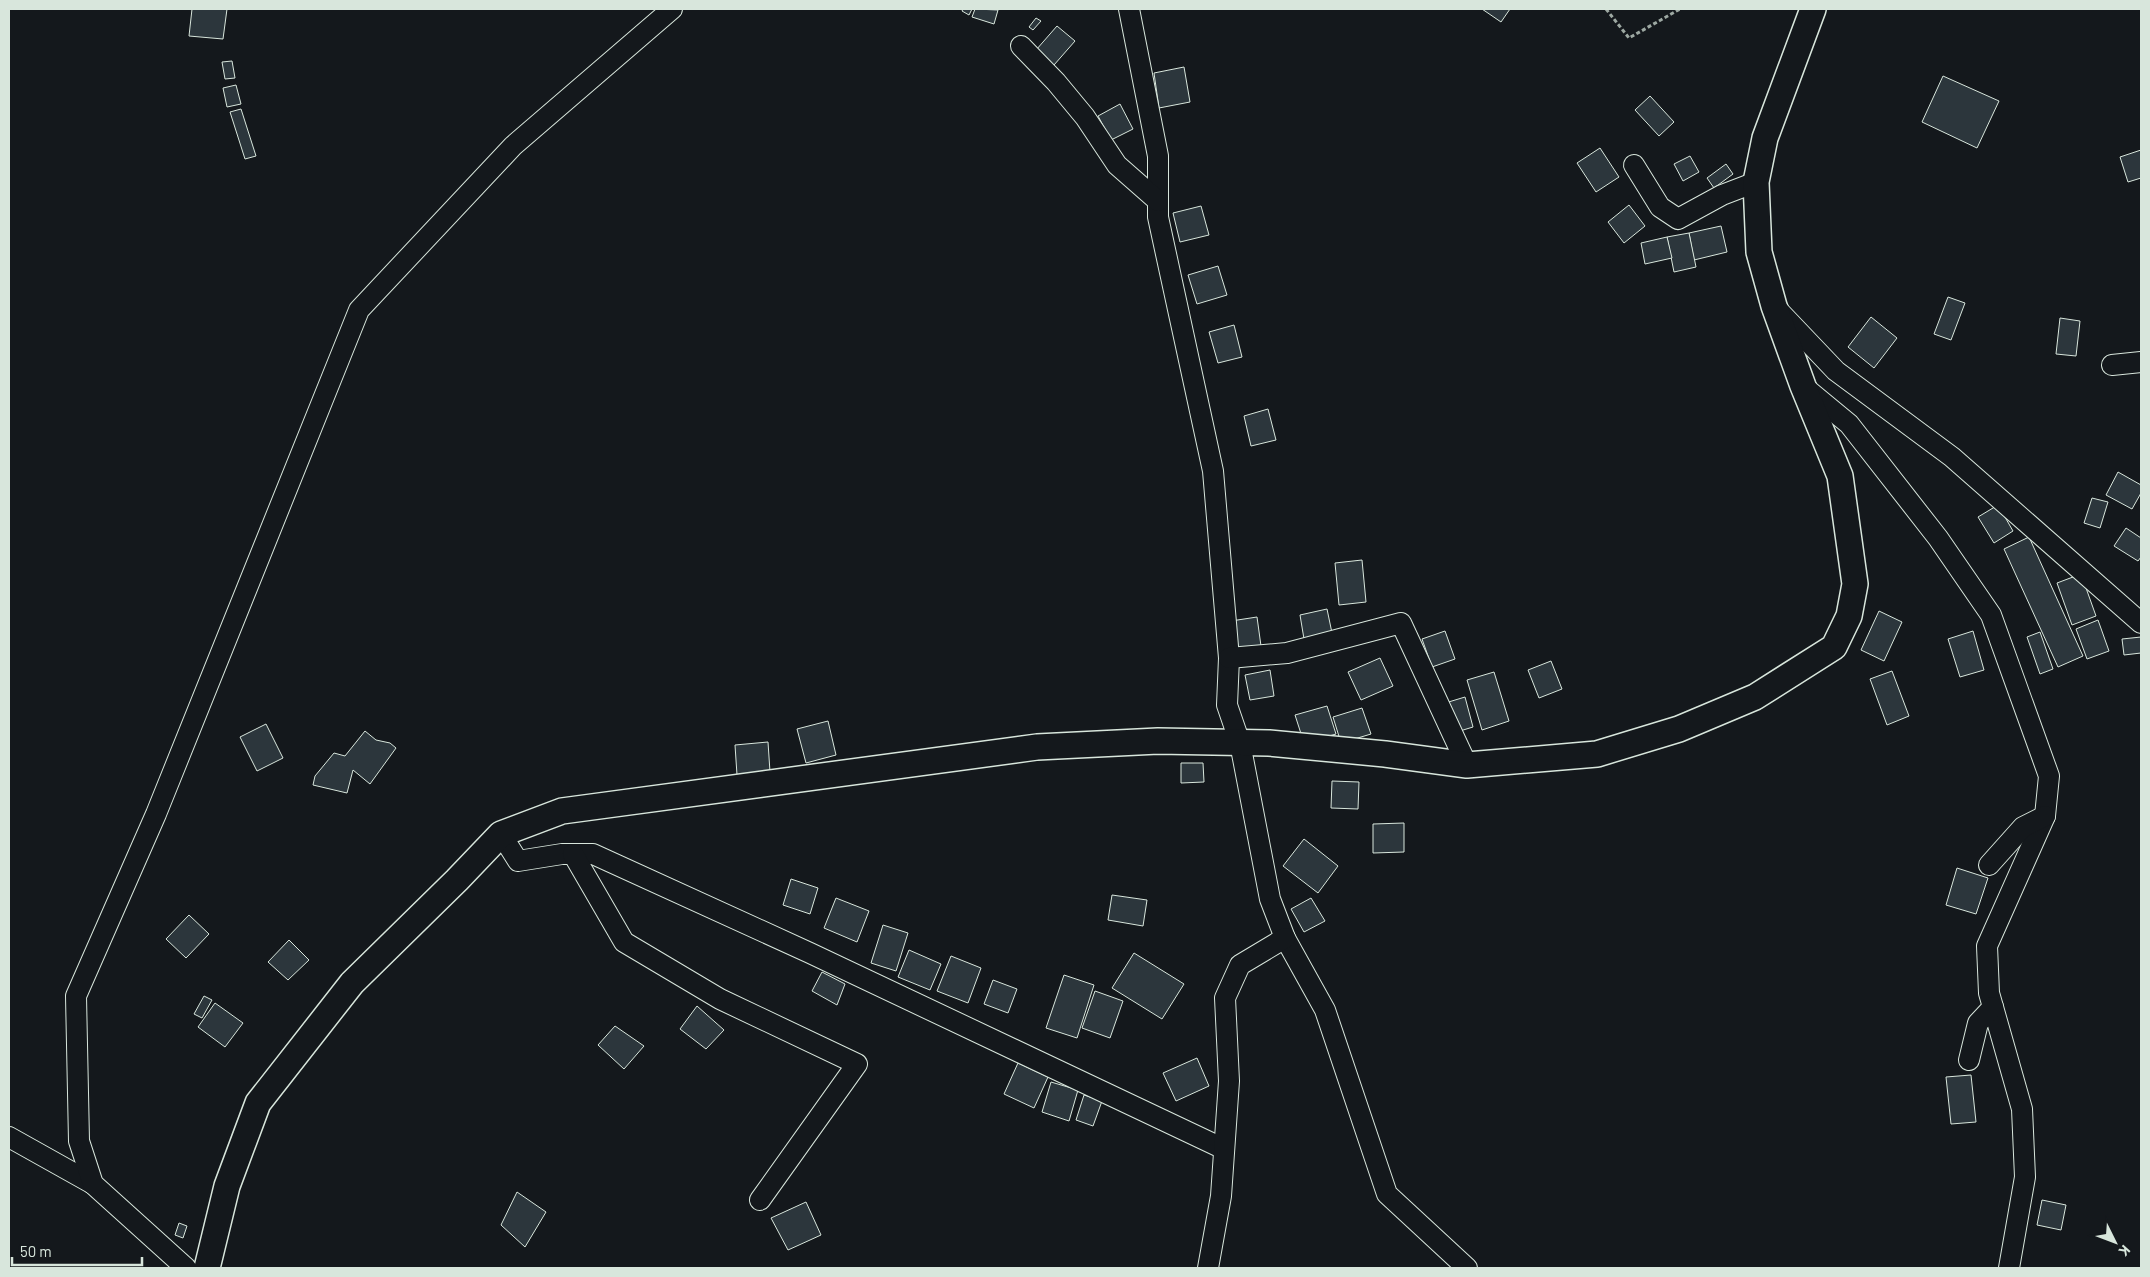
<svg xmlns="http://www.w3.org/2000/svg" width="2150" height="1277" viewBox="0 0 2150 1277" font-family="Barlow,sans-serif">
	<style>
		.building { fill: #2c363c; stroke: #d8e6dc }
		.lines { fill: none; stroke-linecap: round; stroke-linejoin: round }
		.minor-casing { stroke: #d8e6dc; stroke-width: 22 }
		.major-casing { stroke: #d8e6dc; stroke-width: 28 }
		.path { stroke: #9da8a2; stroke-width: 3; stroke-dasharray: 4 2.5; stroke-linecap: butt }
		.minor { stroke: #14181c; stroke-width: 20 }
		.major { stroke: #14181c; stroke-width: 25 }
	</style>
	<rect width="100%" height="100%" fill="#14181c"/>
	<g class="building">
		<path d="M192 9H227L223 39 189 36Z"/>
		<path d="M963 9H972L969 15 962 11Z"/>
		<path d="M975 9 998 10 994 24 972 17Z"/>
		<path d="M1482 9H1510L1501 22Z"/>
		<path d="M1036 18 1041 21 1033 30 1029 27Z"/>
		<path d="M1057 26 1075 41 1054 65 1036 50Z"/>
		<path d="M232 61 235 78 225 79 222 62Z"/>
		<path d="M1184 67 1190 102 1159 108 1154 73Z"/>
		<path d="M1943 76 1999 101 1977 148 1922 122Z"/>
		<path d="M236 85 241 104 227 107 223 88Z"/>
		<path d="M1650 96 1674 122 1659 136 1635 110Z"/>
		<path d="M1120 104 1133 129 1111 140 1098 116Z"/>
		<path d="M241 109 256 156 245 159 230 112Z"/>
		<path d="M1600 148 1619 177 1596 192 1577 163Z"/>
		<path d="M2141 150V178L2128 182 2120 157Z"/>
		<path d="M1690 156 1699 172 1683 181 1674 164Z"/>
		<path d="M1726 164 1733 174 1714 188 1707 178Z"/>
		<path d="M1629 205 1645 226 1624 243 1608 222Z"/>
		<path d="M1201 206 1209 235 1180 242 1173 213Z"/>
		<path d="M1721 226 1727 252 1694 260 1689 233Z"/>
		<path d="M1689 233 1696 267 1674 272 1667 237Z"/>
		<path d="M1667 237 1672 258 1645 264 1641 243Z"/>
		<path d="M1218 266 1227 295 1197 304 1188 275Z"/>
		<path d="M1948 297 1965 303 1951 340 1934 334Z"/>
		<path d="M1871 317 1897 338 1874 368 1848 347Z"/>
		<path d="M2060 318 2080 321 2076 356 2056 354Z"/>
		<path d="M1234 325 1242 357 1218 363 1209 332Z"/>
		<path d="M1268 409 1276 440 1251 446 1244 416Z"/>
		<path d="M2118 472 2141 485V493L2132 509 2106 495Z"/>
		<path d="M2092 498 2108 502 2100 528 2084 523Z"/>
		<path d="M1998 505 2013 531 1994 543 1978 517Z"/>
		<path d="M2126 528 2141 538V557L2138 561 2114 546Z"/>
		<path d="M2029 537 2083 656 2058 667 2004 549Z"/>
		<path d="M1362 560 1366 602 1339 605 1335 563Z"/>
		<path d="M2081 574 2096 616 2072 625 2057 583Z"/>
		<path d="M1327 609 1332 633 1304 639 1300 615Z"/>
		<path d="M1879 611 1902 622 1884 661 1861 650Z"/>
		<path d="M1257 617 1261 646 1236 650 1231 621Z"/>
		<path d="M2098 620 2109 651 2087 659 2076 629Z"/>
		<path d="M1445 631 1455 659 1432 667 1422 639Z"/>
		<path d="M1973 631 1984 670 1960 677 1948 639Z"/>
		<path d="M2040 632 2053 669 2040 674 2027 637Z"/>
		<path d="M2141 637V653L2124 655 2122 639Z"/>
		<path d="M1380 658 1393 686 1361 700 1348 672Z"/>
		<path d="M1551 661 1562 689 1539 698 1528 670Z"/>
		<path d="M1270 670 1274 696 1250 700 1245 675Z"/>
		<path d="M1892 671 1909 716 1887 725 1870 679Z"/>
		<path d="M1494 672 1509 721 1482 730 1467 680Z"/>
		<path d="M1465 697 1473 727 1450 734 1442 704Z"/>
		<path d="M1327 706 1336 734 1304 743 1295 715Z"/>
		<path d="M1362 708 1371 734 1341 743 1333 717Z"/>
		<path d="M828 721 836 755 806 763 797 729Z"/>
		<path d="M266 724 283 758 257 771 240 737Z"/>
		<path d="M365 731 376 740 390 743 396 748 370 784 353 770 347 793 313 785 315 776 334 753 345 756Z"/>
		<path d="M768 742 770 772 737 775 735 745Z"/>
		<path d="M1181 763H1203L1204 782 1181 783Z"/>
		<path d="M1332 781 1359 782 1358 809 1331 808Z"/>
		<path d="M1404 823V852L1373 853V824Z"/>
		<path d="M1304 839 1338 866 1318 893 1283 866Z"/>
		<path d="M1957 868 1988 878 1976 914 1946 905Z"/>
		<path d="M791 879 818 888 810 914 783 905Z"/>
		<path d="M1112 895 1147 900 1143 926 1108 920Z"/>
		<path d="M836 898 869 911 857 942 824 928Z"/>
		<path d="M1311 898 1325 921 1304 932 1291 909Z"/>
		<path d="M189 915 209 934 186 958 166 939Z"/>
		<path d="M883 925 908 933 896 971 871 963Z"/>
		<path d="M289 940 309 960 288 980 268 962Z"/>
		<path d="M909 950 941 964 930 990 898 977Z"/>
		<path d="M1134 953 1184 984 1162 1019 1112 988Z"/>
		<path d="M951 956 981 968 968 1003 937 991Z"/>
		<path d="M822 972 845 984 837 1005 812 991Z"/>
		<path d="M1064 975 1094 985 1077 1038 1046 1028Z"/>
		<path d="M993 980 1017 989 1008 1013 984 1004Z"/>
		<path d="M1095 991 1123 1001 1110 1038 1082 1028Z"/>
		<path d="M204 996 212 1000 202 1018 194 1014Z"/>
		<path d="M215 1003 243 1023 225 1047 198 1027Z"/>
		<path d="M697 1006 724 1030 706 1049 680 1029Z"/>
		<path d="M615 1026 644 1046 624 1069 598 1045Z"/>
		<path d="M1197 1058 1209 1086 1176 1101 1163 1073Z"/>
		<path d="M1018 1063 1048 1077 1034 1108 1004 1094Z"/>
		<path d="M1971 1075 1976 1122 1951 1124 1946 1077Z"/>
		<path d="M1051 1082 1078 1090 1069 1121 1042 1112Z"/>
		<path d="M1084 1095 1102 1101 1093 1126 1076 1120Z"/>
		<path d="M517 1192 546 1212 525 1247 501 1225Z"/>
		<path d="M2042 1200 2066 1205 2061 1230 2037 1225Z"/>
		<path d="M806 1202 821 1235 788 1250 771 1218Z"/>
		<path d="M179 1223 187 1226 183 1238 175 1235Z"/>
	</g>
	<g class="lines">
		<g class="minor-casing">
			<g id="minor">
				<path d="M1129 9 1158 156V217L1213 471 1229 658 1227 705 1240 743 1270 899 1285 938 1325 1010 1387 1194 1467 1268"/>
				<path d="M1021 46 1056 82 1085 117 1117 165 1158 201"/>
				<path d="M1634 165 1660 207 1678 219 1722 195 1756 182"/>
				<path d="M1777 309 1836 371 1952 457 2141 623"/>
				<path d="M2112 365 2141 362"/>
				<path d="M1803 386 1849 424 1938 538 1991 615 2049 776 2045 816 1987 946 1989 993 2022 1109 2025 1177 2009 1268"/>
				<path d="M1229 658 1287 653 1401 623 1467 765"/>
				<path d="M501 834 518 861 562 854H593L810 953 1224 1149"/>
				<path d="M573 854 624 942 720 999 857 1064 760 1200"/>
				<path d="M1989 865 2023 827 2045 816"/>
				<path d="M1969 1060 1978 1023 1993 1007"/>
				<path d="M9 1137 93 1184"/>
				<path d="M186 1268 93 1184 79 1141 76 996 156 814 359 310 513 146 672 9"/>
				<path d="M1208 1268 1221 1196 1229 1081 1225 998 1240 965 1285 938"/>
			</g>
		</g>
		<g class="major-casing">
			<path id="major" d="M207 1268 227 1186 258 1103 352 983 457 880 501 834 562 811 1037 747 1158 741 1269 743 1385 754 1467 765 1597 754 1679 729 1755 697 1834 647 1849 616 1855 584 1840 476 1803 386 1774 306 1759 252 1756 182 1765 138 1813 9"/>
		</g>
		<path class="path" d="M1606 9 1629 38 1680 9"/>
		<use href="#minor" class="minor"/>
		<use href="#major" class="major"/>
	</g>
	<rect width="2150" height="1277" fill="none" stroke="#d8e6dc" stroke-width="20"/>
	<g transform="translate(2115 1242) rotate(132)" stroke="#14181c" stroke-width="4" paint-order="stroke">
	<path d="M0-4L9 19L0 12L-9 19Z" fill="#d8e6dc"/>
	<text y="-8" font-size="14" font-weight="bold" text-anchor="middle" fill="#d8e6dc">K</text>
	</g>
	<path d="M12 1257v8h130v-8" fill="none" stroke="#d8e6dc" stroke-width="2.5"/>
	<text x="20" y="1257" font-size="15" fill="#d8e6dc" stroke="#14181c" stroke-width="4" paint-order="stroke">50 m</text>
</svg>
